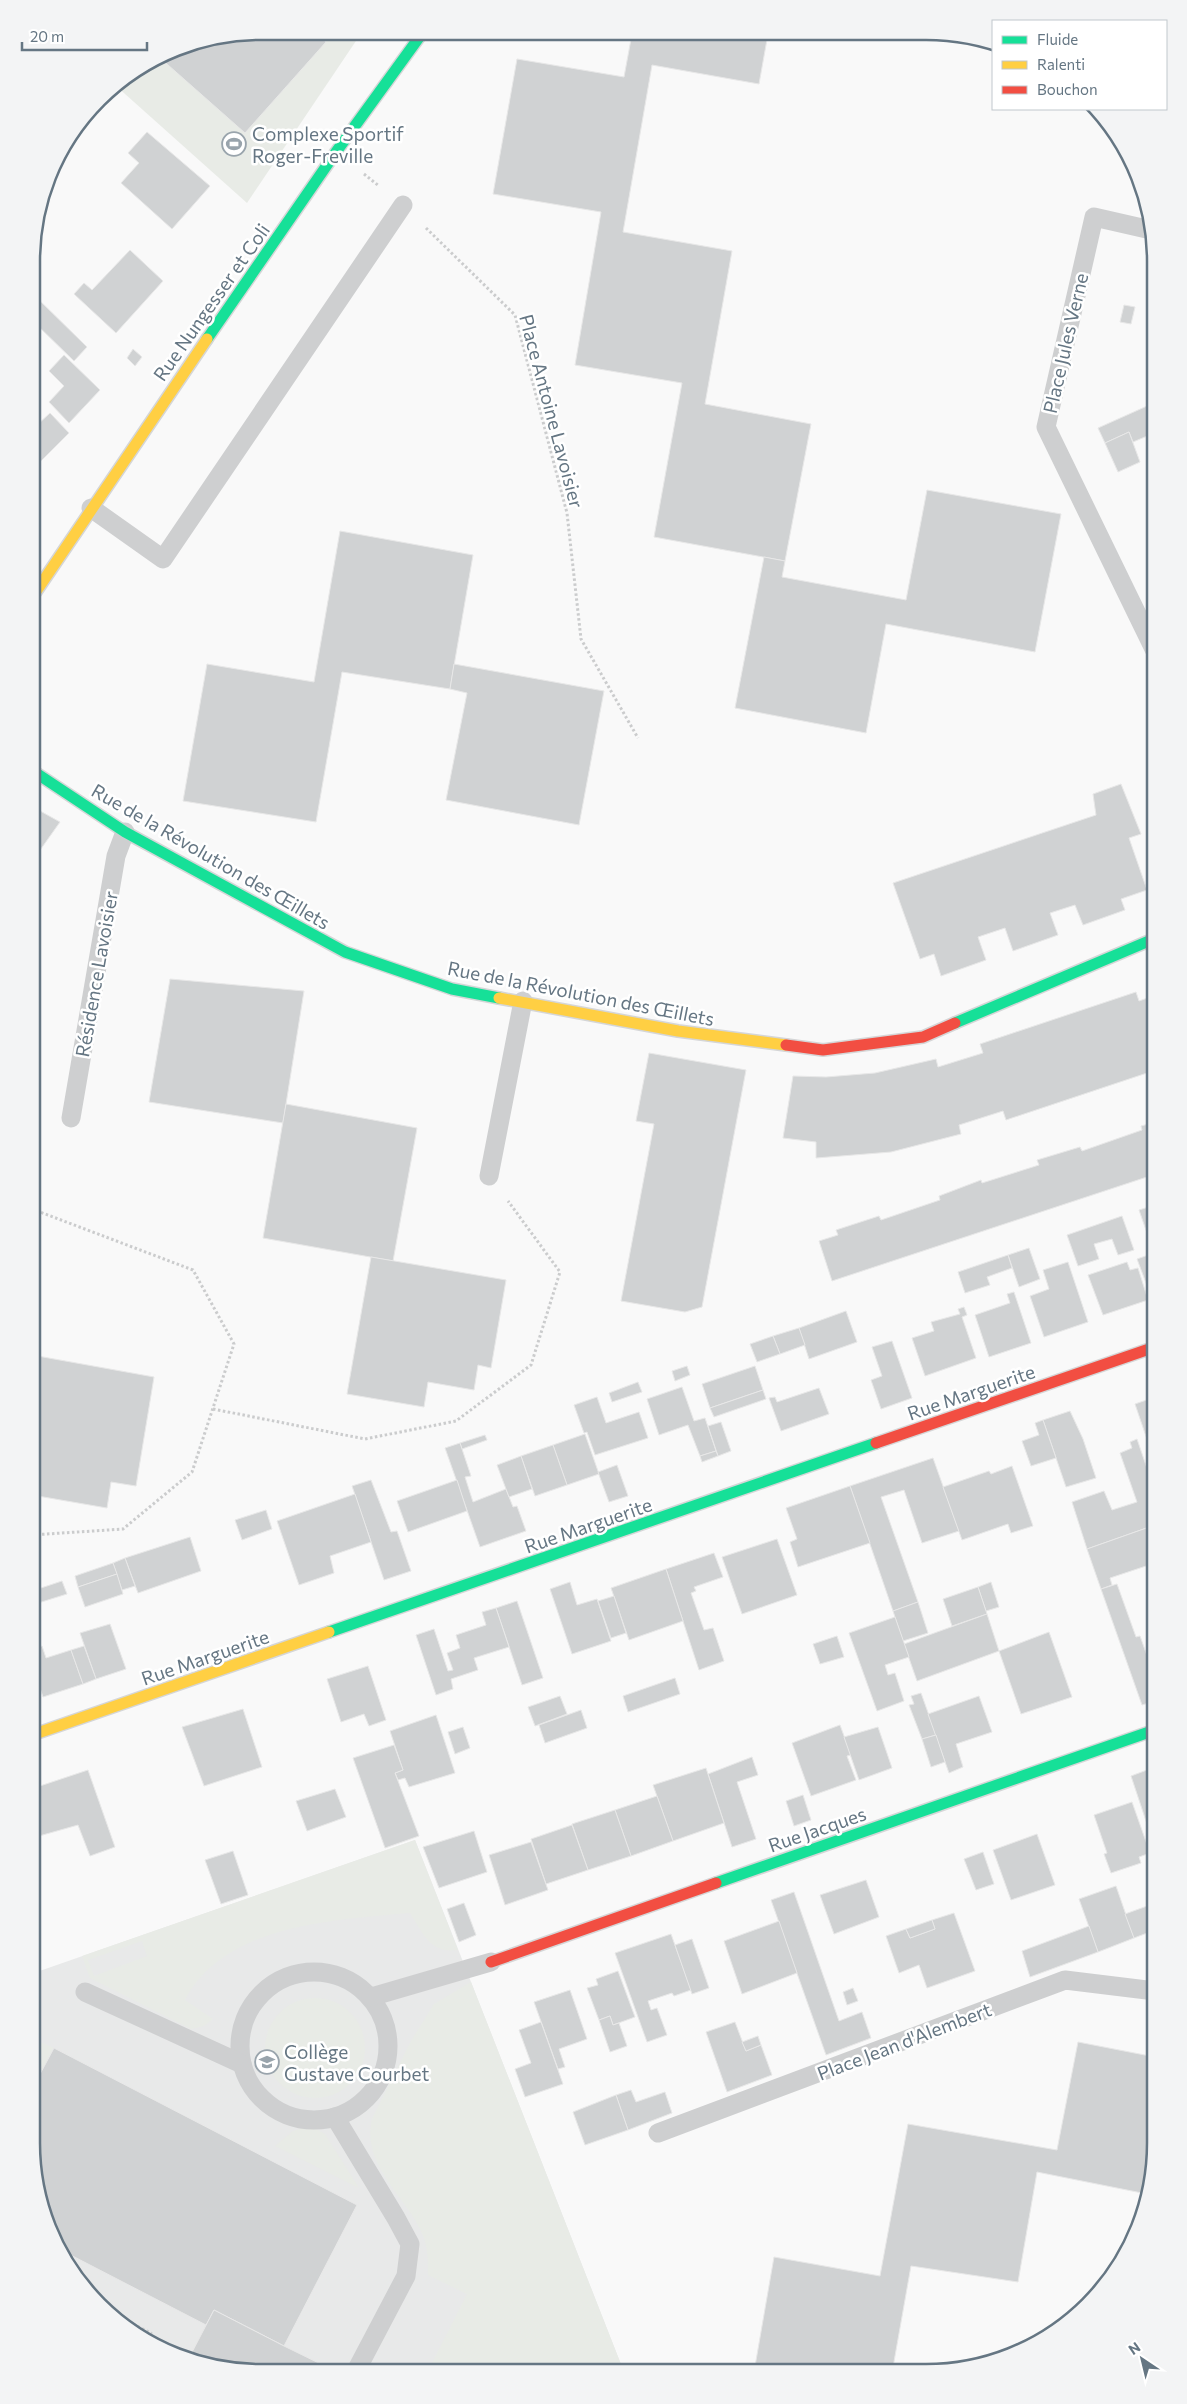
<svg xmlns="http://www.w3.org/2000/svg" width="1187" height="2404" viewBox="0 0 1187 2404" font-family="Commissioner,sans-serif">
	<style>
		.built { fill: #e8e9e9 }
		.green { fill: #e8ebe6; fill-rule: evenodd }
		.building { fill: #d0d2d3; stroke: #e8e8e8 }
		.lines { fill: none; stroke-linecap: round; stroke-linejoin: round }
		.fast-casing { stroke: #d5d6d7; stroke-width: 14 }
		.slow-casing { stroke: #d5d6d7; stroke-width: 14 }
		.jam-casing { stroke: #d5d6d7; stroke-width: 14 }
		.path { stroke: #cbcccd; stroke-width: 3; stroke-dasharray: 2.5 2.5; stroke-linecap: butt }
		.lane { stroke: #cecfd0; stroke-width: 19 }
		.fast { stroke: #16e098; stroke-width: 11 }
		.slow { stroke: #ffcf43; stroke-width: 11 }
		.jam { stroke: #f24e42; stroke-width: 11 }
		.labels { text-anchor: middle; dominant-baseline: central; stroke-width: 5; stroke-linejoin: round; paint-order: stroke }
		.poi-label { font-size: 19px; fill: #657683; stroke: #fff; text-anchor: start }
		.street-label { font-size: 19px; fill: #657683; stroke: #fff }
		.rim { fill: none; stroke: #657683; stroke-width: 2.5 }
	</style>
	<rect width="100%" height="100%" fill="#f9f9f9"/>
	<path class="built" d="M415 1840 471 1982 624 2372 231 2371 160 2349 110 2316 70 2270 43 2216 31 2143V1974Z"/>
	<g class="green">
		<path d="M261 31 362 32 247 203 115 85 174 49Z"/>
		<path d="M415 1840 458 1950C430 1954 423 1933 410 1913 335 1920 224 1924 185 2000L213 2019 204 2026 191 2029 90 1978 82 1956ZM142 1941 147 1956 94 1976 88 1960Z"/>
		<path d="M471 1982 624 2372 428 2371 467 2294 428 2275C428 2261 428 2246 422 2233 405 2195 361 2165 372 2119L411 2041 434 2004Z"/>
		<circle cx="315" cy="2048" r="50"/>
		<path d="M31 2038 54 2048 31 2091Z"/>
		<path d="M311 2126 325 2134 359 2188 275 2146 293 2131Z"/>
	</g>
	<g class="building">
		<path d="M261 31 314 32 326 42 245 133 159 57 174 49Z"/>
		<path d="M632 34H768L759 84 652 65 623 232 732 251 705 404 811 424 785 561 654 537 682 383 575 365 601 212 493 194 517 59 624 77Z"/>
		<path d="M147 132 210 186 172 229 121 183 139 163 128 153Z"/>
		<path d="M130 250 163 281 116 333 74 294 84 283 92 290Z"/>
		<path d="M33 294 87 347 74 361 33 321Z"/>
		<path d="M1124 305 1135 307 1131 324 1120 322Z"/>
		<path d="M133 349 142 357 135 366 127 358Z"/>
		<path d="M64 355 100 390 69 423 49 402 64 386 49 371Z"/>
		<path d="M1156 402V443L1152 434 1133 442 1129 432 1105 443 1098 428Z"/>
		<path d="M50 413 69 433 39 463 33 456V426L35 427Z"/>
		<path d="M1129 432 1140 462 1118 472 1105 443Z"/>
		<path d="M927 490 1061 514 1035 652 886 624 866 733 735 708 764 557 785 561 782 577 906 600Z"/>
		<path d="M340 531 473 555 450 689 342 672 316 822 183 801 207 664 314 682Z"/>
		<path d="M454 664 604 691 579 825 446 800 467 693 450 689Z"/>
		<path d="M1121 784 1141 834 1129 838 1147 890 1121 899 1125 910 1083 925 1075 905 1050 913 1058 935 1013 951 1005 928 978 937 986 960 941 976 934 954 920 959 893 883 1096 815 1093 794Z"/>
		<path d="M33 807 60 822 33 860Z"/>
		<path d="M170 979 304 991 283 1123 149 1102Z"/>
		<path d="M1136 992 1139 1001 1156 995V1070L1006 1120 1003 1111 959 1125 961 1134 891 1152 816 1158V1142L783 1138 793 1076 826 1077 875 1073 936 1059 938 1067 983 1053 980 1044Z"/>
		<path d="M649 1053 746 1070 702 1307 685 1312 621 1301 654 1124 636 1121Z"/>
		<path d="M286 1104 417 1128 393 1261 263 1238Z"/>
		<path d="M1156 1122V1174L832 1281 819 1241 838 1235 836 1230 879 1216 881 1220 940 1200 939 1196 981 1180 982 1183 1039 1165 1037 1160 1080 1147 1082 1151 1142 1130 1141 1126Z"/>
		<path d="M1155 1205V1298L1152 1299 1137 1259 1154 1253 1139 1210Z"/>
		<path d="M1122 1216 1134 1250 1118 1255 1112 1239 1094 1244 1099 1259 1078 1266 1067 1235Z"/>
		<path d="M1029 1248 1040 1279 1019 1287 1008 1255Z"/>
		<path d="M1008 1255 1012 1268 987 1277 990 1285 965 1293 958 1272Z"/>
		<path d="M371 1257 506 1280 491 1368 478 1365 474 1390 428 1382 424 1407 347 1394Z"/>
		<path d="M1068 1262 1088 1322 1044 1337 1030 1296 1049 1289 1043 1270Z"/>
		<path d="M1127 1262 1130 1270 1138 1268 1148 1300 1103 1315 1088 1275Z"/>
		<path d="M1014 1292 1031 1343 989 1357 975 1315 1010 1303 1007 1294Z"/>
		<path d="M964 1307 967 1315 962 1317 976 1358 925 1376 912 1338 934 1331 931 1322 960 1314 958 1309Z"/>
		<path d="M846 1311 857 1342 809 1359 799 1328Z"/>
		<path d="M799 1328 805 1345 780 1354 773 1336Z"/>
		<path d="M773 1336 780 1354 757 1362 750 1344Z"/>
		<path d="M892 1341 912 1398 881 1409 871 1380 882 1376 872 1347Z"/>
		<path d="M32 1355 154 1377 136 1486 111 1482 107 1508 32 1495Z"/>
		<path d="M687 1366 690 1375 675 1381 672 1371Z"/>
		<path d="M755 1366 763 1390 710 1408 702 1384Z"/>
		<path d="M638 1382 642 1392 612 1402 609 1393Z"/>
		<path d="M682 1387 694 1421 705 1418 716 1451 700 1456 688 1425 659 1435 647 1399Z"/>
		<path d="M819 1388 829 1414 781 1431 769 1398 775 1397 777 1402Z"/>
		<path d="M763 1390 766 1399 714 1417 710 1408Z"/>
		<path d="M597 1397 606 1423 639 1412 648 1438 595 1455 587 1432 584 1433 574 1405Z"/>
		<path d="M1155 1397V1453L1152 1454 1135 1404Z"/>
		<path d="M1070 1411 1083 1439 1096 1478 1066 1487 1043 1420Z"/>
		<path d="M1043 1420 1056 1458 1031 1466 1022 1441 1039 1435 1035 1423Z"/>
		<path d="M721 1422 731 1451 718 1456 708 1426Z"/>
		<path d="M585 1434 599 1474 567 1485 553 1445Z"/>
		<path d="M485 1435 487 1440 462 1449 460 1443Z"/>
		<path d="M1137 1439 1155 1492V1525L1087 1549 1072 1502 1104 1491 1112 1510 1137 1502 1120 1453 1132 1448 1130 1442Z"/>
		<path d="M460 1443 471 1476 465 1477 473 1502 506 1489 513 1507 517 1506 526 1531 480 1547 445 1448Z"/>
		<path d="M553 1445 567 1485 535 1496 521 1456Z"/>
		<path d="M716 1451 718 1456 702 1462 700 1456Z"/>
		<path d="M521 1456 532 1489 509 1497 497 1465Z"/>
		<path d="M933 1458 959 1531 922 1543 904 1490 881 1497 918 1602 893 1611 850 1486Z"/>
		<path d="M617 1465 628 1496 609 1502 598 1472Z"/>
		<path d="M1012 1466 1033 1526 1011 1533 1008 1524 962 1540 943 1487 989 1471 991 1474Z"/>
		<path d="M371 1480 391 1532 397 1531 411 1571 384 1580 352 1486Z"/>
		<path d="M457 1480 467 1511 408 1532 397 1501Z"/>
		<path d="M850 1486 870 1543 798 1567 790 1542 797 1539 786 1508Z"/>
		<path d="M355 1494 371 1542 330 1556 334 1573 299 1585 277 1521Z"/>
		<path d="M266 1510 272 1529 242 1540 235 1520Z"/>
		<path d="M1155 1525V1563L1110 1578 1112 1585 1101 1589 1087 1549Z"/>
		<path d="M190 1537 201 1571 138 1593 125 1558Z"/>
		<path d="M777 1539 797 1595 742 1614 722 1557Z"/>
		<path d="M714 1553 723 1577 694 1587 696 1591 691 1593 704 1630 713 1628 724 1661 699 1670 666 1569Z"/>
		<path d="M125 1558 135 1586 122 1590 113 1563Z"/>
		<path d="M113 1563 117 1574 78 1587 75 1576Z"/>
		<path d="M1155 1563V1589L1148 1566Z"/>
		<path d="M666 1569 683 1621 629 1640 611 1588Z"/>
		<path d="M117 1574 123 1594 85 1607 78 1587Z"/>
		<path d="M62 1581 67 1594 35 1604 38 1614 32 1616V1591Z"/>
		<path d="M570 1582 577 1605 597 1599 611 1641 572 1654 550 1589Z"/>
		<path d="M991 1582 999 1607 986 1611 978 1587Z"/>
		<path d="M1117 1584 1136 1637 1140 1636 1155 1678V1701L1142 1705 1101 1589Z"/>
		<path d="M978 1587 987 1614 952 1626 943 1599Z"/>
		<path d="M614 1596 626 1633 611 1638 598 1601Z"/>
		<path d="M517 1601 543 1678 522 1685 496 1608Z"/>
		<path d="M918 1602 928 1633 903 1641 893 1611Z"/>
		<path d="M496 1608 509 1647 474 1658 478 1670 451 1679 453 1689 436 1695 416 1635 434 1629 448 1671 453 1670 447 1653 460 1648 456 1635 486 1625 482 1612Z"/>
		<path d="M987 1614 999 1651 917 1681 904 1644Z"/>
		<path d="M895 1617 909 1657 885 1665 888 1675 895 1673 904 1701 877 1711 849 1633Z"/>
		<path d="M110 1624 126 1669 96 1679 80 1633Z"/>
		<path d="M1049 1632 1072 1697 1021 1714 999 1651Z"/>
		<path d="M837 1636 844 1657 820 1664 813 1644Z"/>
		<path d="M42 1646 46 1658 71 1650 83 1684 43 1697 33 1667H32V1649Z"/>
		<path d="M84 1646 96 1679 83 1684 71 1650Z"/>
		<path d="M368 1666 386 1720 369 1726 364 1714 341 1722 327 1679Z"/>
		<path d="M675 1678 680 1694 628 1712 623 1696Z"/>
		<path d="M921 1693 936 1735 922 1739 909 1705 914 1704 911 1696Z"/>
		<path d="M560 1696 567 1714 535 1726 528 1707Z"/>
		<path d="M979 1696 992 1732 956 1744 963 1767 949 1773 928 1714Z"/>
		<path d="M243 1709 262 1767 204 1786 182 1727Z"/>
		<path d="M581 1710 587 1728 545 1743 539 1725Z"/>
		<path d="M436 1715 455 1773 409 1787 405 1778 398 1780 395 1773 403 1770 390 1731Z"/>
		<path d="M840 1725 851 1755 847 1756 856 1780 811 1796 792 1743Z"/>
		<path d="M463 1727 470 1748 455 1754 448 1732Z"/>
		<path d="M878 1727 892 1768 859 1780 844 1737Z"/>
		<path d="M936 1735 945 1762 931 1767 922 1739Z"/>
		<path d="M394 1745 403 1770 395 1773 419 1836 385 1848 353 1758Z"/>
		<path d="M752 1757 758 1775 737 1782 756 1839 732 1847 708 1774Z"/>
		<path d="M1155 1767V1831L1149 1830 1131 1776Z"/>
		<path d="M706 1768 724 1823 673 1841 653 1785Z"/>
		<path d="M88 1770 115 1847 90 1856 78 1825 32 1838V1793L38 1791 37 1787Z"/>
		<path d="M335 1789 346 1817 307 1831 296 1801Z"/>
		<path d="M803 1795 811 1820 794 1826 786 1801Z"/>
		<path d="M657 1796 673 1841 631 1856 615 1810Z"/>
		<path d="M1132 1802 1150 1853 1139 1857 1141 1863 1111 1873 1104 1854 1107 1853 1094 1815Z"/>
		<path d="M615 1810 631 1856 588 1870 572 1824Z"/>
		<path d="M572 1825 588 1870 546 1884 531 1839Z"/>
		<path d="M474 1831 487 1872 439 1888 423 1847Z"/>
		<path d="M1037 1834 1055 1885 1011 1900 993 1850Z"/>
		<path d="M531 1842 548 1890 505 1905 489 1855Z"/>
		<path d="M233 1851 248 1895 221 1904 205 1860Z"/>
		<path d="M983 1852 994 1884 976 1890 964 1859Z"/>
		<path d="M866 1880 879 1917 834 1934 820 1895Z"/>
		<path d="M1116 1886 1134 1938 1098 1952 1079 1899Z"/>
		<path d="M794 1892 839 2021 862 2012 871 2038 826 2055 771 1900Z"/>
		<path d="M464 1903 476 1935 459 1942 447 1909Z"/>
		<path d="M1150 1905 1155 1921V1930L1134 1938 1125 1914Z"/>
		<path d="M954 1913 975 1971 927 1988 919 1965 899 1973 886 1936 906 1929 910 1938 935 1929 932 1920Z"/>
		<path d="M932 1920 935 1929 910 1938 906 1929Z"/>
		<path d="M779 1921 797 1973 742 1994 724 1941Z"/>
		<path d="M1089 1926 1098 1952 1030 1977 1022 1951Z"/>
		<path d="M671 1934 691 1990 674 1996 672 1993 648 2001 651 2010 657 2008 667 2035 647 2042 615 1953Z"/>
		<path d="M692 1939 709 1988 692 1994 675 1945Z"/>
		<path d="M618 1971 635 2017 613 2025 610 2016 599 2020 587 1988 598 1985 596 1979Z"/>
		<path d="M853 1988 858 2001 847 2005 843 1992Z"/>
		<path d="M570 1990 587 2039 559 2049 565 2067 558 2069 534 2002Z"/>
		<path d="M610 2016 613 2025 619 2023 627 2046 610 2052 599 2020Z"/>
		<path d="M541 2022 563 2084 525 2097 515 2069 531 2063 519 2030Z"/>
		<path d="M735 2022 746 2051 761 2045 772 2075 727 2092 706 2032Z"/>
		<path d="M758 2036 761 2045 746 2051 742 2042Z"/>
		<path d="M1078 2042 1155 2057V2158L1147 2194 1037 2172 1018 2282 911 2266 892 2373 754 2372 774 2257 880 2276 908 2124 1057 2150Z"/>
		<path d="M54 2048 357 2205 284 2346 214 2310 206 2325 59 2249 43 2216 31 2143V2091Z"/>
		<path d="M631 2090 636 2102 665 2092 672 2113 628 2130 616 2095Z"/>
		<path d="M616 2095 628 2130 585 2145 573 2112Z"/>
		<path d="M214 2310 284 2346 335 2371H231L189 2358Z"/>
	</g>
	<g class="lines">
		<g class="fast-casing">
			<g id="fast">
				<path d="M207 339 336 152 423 32"/>
				<path d="M33 771 125 832 345 952 452 989 499 998"/>
				<path d="M955 1023 1156 938"/>
				<path d="M329 1632 876 1443"/>
				<path d="M716 1883 1155 1730"/>
			</g>
		</g>
		<g class="slow-casing">
			<g id="slow">
				<path d="M33 596 207 339"/>
				<path d="M499 998 678 1031 786 1045"/>
				<path d="M32 1735 329 1632"/>
			</g>
		</g>
		<g class="jam-casing">
			<g id="jam">
				<path d="M786 1045 823 1050 923 1037 955 1023"/>
				<path d="M876 1443 1155 1347"/>
				<path d="M491 1962 716 1883"/>
			</g>
		</g>
		<g class="path">
			<path d="M364 174 379 186"/>
			<path d="M426 228 515 315 567 513 581 639 638 738"/>
			<path d="M213 1409 365 1439 456 1421 531 1365 560 1272 508 1201"/>
			<path d="M32 1535 123 1529 192 1472 234 1344 193 1270 32 1209"/>
			<path d="M106 2311 151 2333 147 2341"/>
		</g>
		<g class="lane">
			<path d="M1151 230 1094 217 1046 427 1156 653"/>
			<path d="M91 508 163 559 403 205"/>
			<path d="M71 1118 116 856 125 832"/>
			<path d="M489 1176 523 1001"/>
			<circle cx="314" cy="2046" r="74"/>
			<path d="M85 1992 242 2064"/>
			<path d="M371 1997 491 1962"/>
			<path d="M335 2117 396 2218 410 2244 406 2276 356 2371"/>
			<path d="M658 2133 1065 1980 1155 1991"/>
		</g>
		<use href="#fast" class="fast"/>
		<use href="#slow" class="slow"/>
		<use href="#jam" class="jam"/>
	</g>
	<defs>
		<g id="stadium-ring" transform="scale(1.25)"><circle r="9.5" fill="#fff" stroke="#99a4ac" stroke-width="1.5"/><path d="M0-5a6.5 5 0 1 0 0 10a6.5 5 0 1 0 0-10ZM-3.5-1.8h7v3.6h-7Z" fill="#99a4ac"/></g>
		<g id="school-ring" transform="scale(1.25)"><circle r="9.5" fill="#fff" stroke="#99a4ac" stroke-width="1.5"/><path d="M0-5L7-2L0 1L-7-2ZM-4 1L0 2.5L4 1V4Q0 6-4 4Z" fill="#99a4ac"/></g>
	</defs>
	<g fill-rule="evenodd">
		<use href="#stadium-ring" x="234" y="144"/>
		<use href="#school-ring" x="267" y="2062"/>
	</g>
	<g class="labels">
		<g class="poi-label">
			<text x="252" y="133">Complexe Sportif<tspan x="252" dy="22">Roger-Freville</tspan></text>
			<text x="284" y="2051">Collège<tspan x="284" dy="22">Gustave Courbet</tspan></text>
		</g>
		<g class="street-label">
			<text transform="translate(211 302) rotate(-55)">Rue Nungesser et Coli</text>
			<text transform="translate(1065 343) rotate(-77)">Place Jules Verne</text>
			<text transform="translate(552 411) rotate(75)">Place Antoine Lavoisier</text>
			<text transform="translate(211 856) rotate(30)">Rue de la Révolution des Œillets</text>
			<text transform="translate(96 974) rotate(-80)">Résidence Lavoisier</text>
			<text transform="translate(581 993) rotate(11)">Rue de la Révolution des Œillets</text>
			<text transform="translate(971 1392) rotate(-19)">Rue Marguerite</text>
			<text transform="translate(588 1525) rotate(-19)">Rue Marguerite</text>
			<text transform="translate(205 1657) rotate(-19)">Rue Marguerite</text>
			<text transform="translate(817 1829) rotate(-19)">Rue Jacques</text>
			<text transform="translate(904 2041) rotate(-21)">Place Jean d'Alembert</text>
		</g>
	</g>
	<path d="M0 0H1187V2404H0ZM261 40H926A221 221 0 0 1 1147 261V2143A221 221 0 0 1 926 2364H261A221 221 0 0 1 40 2143V261A221 221 0 0 1 261 40Z" fill="#f3f4f5" fill-rule="evenodd"/>
	<path class="rim" d="M261 40H926A221 221 0 0 1 1147 261V2143A221 221 0 0 1 926 2364H261A221 221 0 0 1 40 2143V261A221 221 0 0 1 261 40Z"/>
	<rect x="992" y="20" width="175" height="90" fill="#ffffff" stroke="#c1c8cd"/>
	<rect x="1002" y="36" width="25" height="8" fill="#16e098" stroke="#c1c8cd"/>
	<text x="1037" y="45" font-size="15" fill="#657683">Fluide</text>
	<rect x="1002" y="61" width="25" height="8" fill="#ffcf43" stroke="#c1c8cd"/>
	<text x="1037" y="70" font-size="15" fill="#657683">Ralenti</text>
	<rect x="1002" y="86" width="25" height="8" fill="#f24e42" stroke="#c1c8cd"/>
	<text x="1037" y="95" font-size="15" fill="#657683">Bouchon</text>
	<g transform="translate(1142 2359) rotate(325)" stroke="#ffffff" stroke-width="4" paint-order="stroke">
	<path d="M0-4L9 19L0 12L-9 19Z" fill="#657683"/>
	<text y="-8" font-size="14" font-weight="bold" text-anchor="middle" fill="#657683">N</text>
	</g>
	<path d="M22 42v8h125v-8" fill="none" stroke="#657683" stroke-width="2.5"/>
	<text x="30" y="42" font-size="15" fill="#657683" stroke="#ffffff" stroke-width="4" paint-order="stroke">20 m</text>
</svg>
